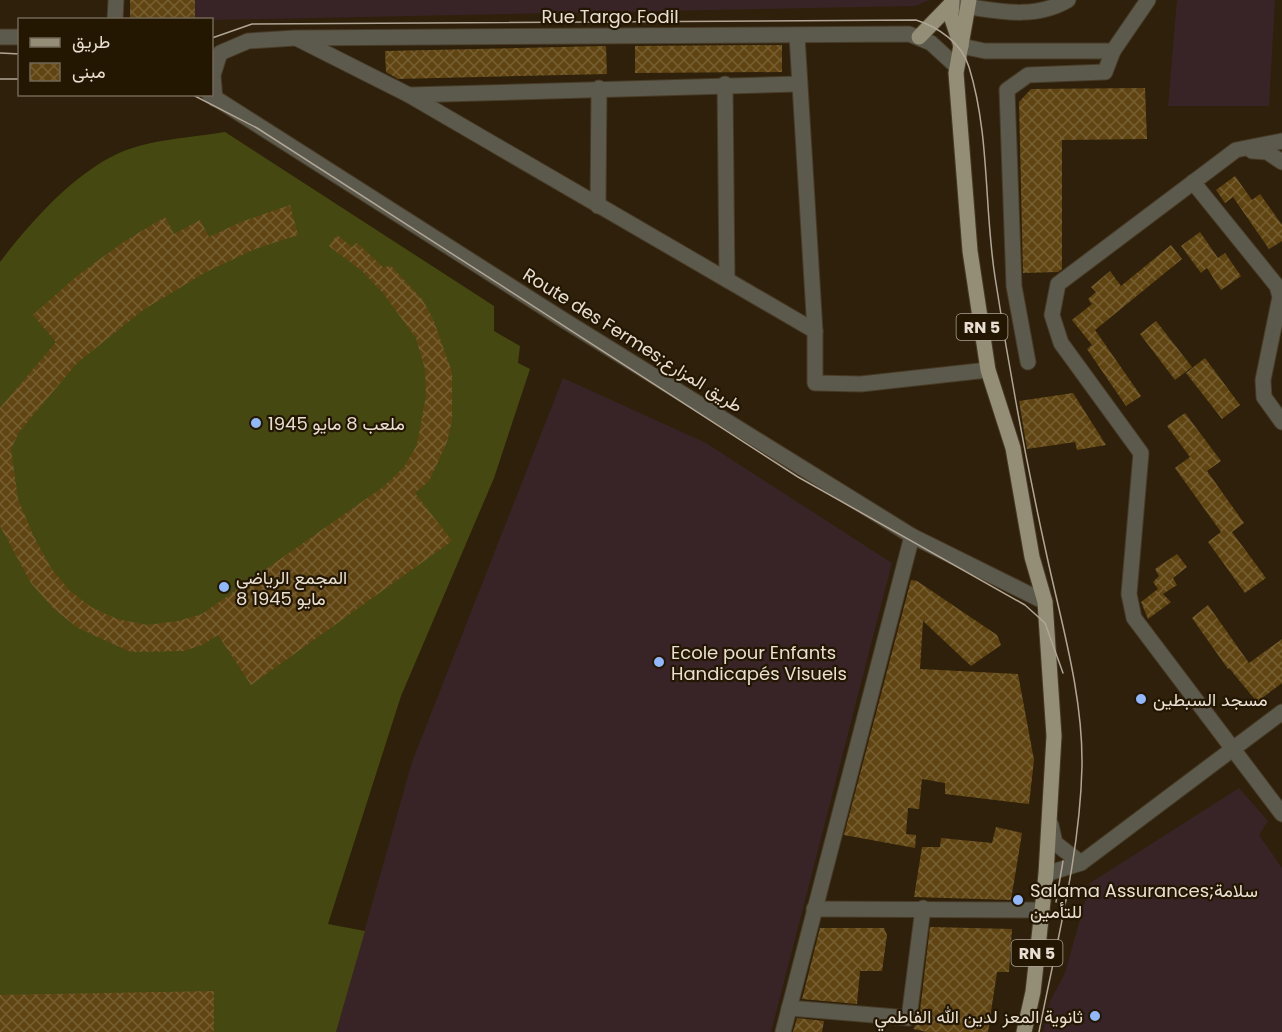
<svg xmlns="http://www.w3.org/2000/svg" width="1282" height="1032" viewBox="0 0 1282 1032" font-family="Poppins,Vazirmatn,sans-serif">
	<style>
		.education { fill: #382426 }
		.garden { fill: #464811 }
		.building { fill: url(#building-cross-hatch) }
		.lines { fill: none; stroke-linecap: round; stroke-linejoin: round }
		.minor-casing { stroke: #483b26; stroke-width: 17 }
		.major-casing { stroke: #483b26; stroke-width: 17 }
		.minor { stroke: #5c594d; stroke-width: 15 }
		.major { stroke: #958e76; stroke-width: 15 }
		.tram { stroke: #b1a696; stroke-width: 1.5 }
		.poi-dot { fill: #91b8fd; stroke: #241702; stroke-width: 2 }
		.labels { text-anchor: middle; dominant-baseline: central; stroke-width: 4.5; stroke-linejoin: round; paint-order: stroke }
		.shield { fill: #241702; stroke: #ada394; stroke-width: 1.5 }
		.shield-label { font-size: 16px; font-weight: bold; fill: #e8dfd2 }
		.street-label { font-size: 18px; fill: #e8dfd2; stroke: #241702 }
		.poi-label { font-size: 18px; fill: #e8dfd2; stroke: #241702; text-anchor: start }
	</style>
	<defs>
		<pattern id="building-cross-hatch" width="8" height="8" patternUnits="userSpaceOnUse" patternTransform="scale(1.5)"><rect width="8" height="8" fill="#604512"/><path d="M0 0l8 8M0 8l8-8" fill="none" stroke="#775f34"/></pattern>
	</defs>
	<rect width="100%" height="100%" fill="#2e200a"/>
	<g class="education">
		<path d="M195 0H930L915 6 212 20 195 19Z"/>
		<path d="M1177 0H1275L1269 106H1168Z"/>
		<path d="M563 378 706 443 892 563 771 1032H336L412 762Z"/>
		<path d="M1239 788 1268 821 1259 835 1282 868V1032H1043L1050 1001 1065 973 1090 883Z"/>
	</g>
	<path class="garden" d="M225 132 494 306V331L520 346 518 363 530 369 494 478 401 696 328 924 365 931 336 1032H0V262C29 224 72 175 117 154 149 139 190 138 225 132Z"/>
	<g class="building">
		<rect x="130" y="0" width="65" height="20"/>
		<path d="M782 45V72L635 73V46Z"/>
		<path d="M606 46 607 74 398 79 386 72 385 51Z"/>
		<path d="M1145 88 1147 139 1062 140V269L1058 272 1023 273 1019 102 1031 89Z"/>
		<path d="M1235 176 1252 200 1260 194 1282 225V241L1269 249 1233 197 1225 203 1216 190Z"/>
		<path d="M290 205 298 235 255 249 206 272 143 310 77 363 19 432 11 449 18 499 33 535 51 568 69 590 91 607 117 619 147 625 178 621 202 614 383 487 404 467 417 445 426 396 425 369 416 338 383 293 362 271 329 246 337 235 352 247 357 243 384 268 390 265 422 299 433 319 452 372V420L447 442 429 481 415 493 452 541 251 685 218 635 202 645 184 651 131 652 78 628 53 608 31 583 0 526V408L56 342 33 315 78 275 125 241 165 217 174 234 200 220 209 237 241 222Z"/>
		<path d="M1200 232 1218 258 1225 253 1241 276 1221 290 1207 268 1201 273 1181 246Z"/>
		<path d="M1171 245 1182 259 1095 330 1141 396 1126 406 1087 349 1092 345 1072 320 1092 304 1088 299 1096 292 1091 287 1110 271 1121 286Z"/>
		<path d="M1156 321 1192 367 1175 380 1140 334Z"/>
		<path d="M1205 358 1240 405 1222 419 1186 373Z"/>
		<path d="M1073 393 1106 445 1077 450 1075 442 1027 449 1019 401Z"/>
		<path d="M1185 413 1221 461 1207 471 1244 523 1232 532 1266 578 1245 593 1208 542 1221 532 1175 468 1190 457 1167 426Z"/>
		<path d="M1177 554 1187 567 1173 578 1177 585 1163 594 1171 602 1148 619 1141 602 1158 589 1153 582 1159 576 1155 569Z"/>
		<path d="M911 580 917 581 997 635 1001 645 971 666 923 621 920 669 1018 674 1034 760 1029 804 945 794V783L922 779 919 809 908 808 906 834 916 835 915 848 844 835Z"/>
		<path d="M1208 605 1249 663 1282 639V683L1257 702 1229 668 1228 669 1192 618Z"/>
		<path d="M996 827 1022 833 1011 900 914 897 922 847H940L941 838 992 843Z"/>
		<path d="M930 927 1012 929 1009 972H997L988 1032H927L913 1029 919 1019Z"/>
		<path d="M820 928H884L887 935 882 971H860L857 1004 802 999Z"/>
		<path d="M214 991V1032H0V995Z"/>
		<path d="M797 1018 824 1021 822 1032H793Z"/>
	</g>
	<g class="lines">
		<g class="minor-casing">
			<g id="minor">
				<path d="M951 4C990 9 1031 22 1068 0"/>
				<path d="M115 20 116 0"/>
				<path d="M797 36 815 331V383L861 384 988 370"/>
				<path d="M0 37H20"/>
				<path d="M298 39 409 95 815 331"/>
				<path d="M961 46 985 51H1113L1148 0"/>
				<path d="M725 84 727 280"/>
				<path d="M209 94 562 319 912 536 1045 602"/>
				<path d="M409 95 798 84"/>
				<path d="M215 99 213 75 220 53 248 41 295 38 909 34 931 43 956 66"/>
				<path d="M1282 141 1236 150 1058 284 1052 315 1061 343 1141 453 1129 594 1134 618 1282 814"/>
				<path d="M1252 151 1267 152 1282 162"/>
				<path d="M1193 182 1277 286 1280 297 1263 380 1264 397 1282 422"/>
				<path d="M598 206 599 88"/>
				<path d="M1028 362 1014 286 1007 90 1028 75 1105 72 1113 51"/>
				<path d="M1051 825 1055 843 1081 863"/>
				<path d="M1046 874 1081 863 1282 712"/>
				<path d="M814 909 1042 910"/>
				<path d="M789 1008 909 1018 923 908"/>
				<path d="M783 1032 912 536"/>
			</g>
		</g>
		<g class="major-casing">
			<g id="major">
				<path d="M952 0 951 16 961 46"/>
				<path d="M969 0 956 73 970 251 988 370 1013 448 1032 557 1045 602 1054 736 1046 874 1033 992 1024 1032"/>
				<path d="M919 37 951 4"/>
			</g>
		</g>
		<use href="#minor" class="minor"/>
		<use href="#major" class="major"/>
		<g class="tram">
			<path d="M212 38 252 24 916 20C938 27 962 43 969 67 990 135 984 207 995 277 1009 369 1026 461 1046 552 1061 622 1083 694 1082 766 1080 856 1056 944 1039 1032"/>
			<path d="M0 53 20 54"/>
			<path d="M0 79H20"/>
			<path d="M191 94 257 128 798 477 1025 605 1045 623 1063 673"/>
			<path d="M1056 902 1063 861"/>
		</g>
	</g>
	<g class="poi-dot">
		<circle cx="256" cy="423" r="6"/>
		<circle cx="224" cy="587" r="6"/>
		<circle cx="659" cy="662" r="6"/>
		<circle cx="1141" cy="699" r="6"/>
		<circle cx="1018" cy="900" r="6"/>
		<circle cx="1095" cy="1016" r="6"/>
	</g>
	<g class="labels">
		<g class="shield">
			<rect x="956.5" y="314" width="51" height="26" rx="4.5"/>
			<rect x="1011.5" y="940" width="51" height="26" rx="4.5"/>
		</g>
		<g class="shield-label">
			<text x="982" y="327">RN 5</text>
			<text x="1037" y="953">RN 5</text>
		</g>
		<g class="street-label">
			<text x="610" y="16">Rue Targo Fodil</text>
			<text transform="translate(633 340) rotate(32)">Route des Fermes;طريق المزارع</text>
		</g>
		<g class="poi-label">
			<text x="268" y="423">ملعب 8 مايو 1945</text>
			<text x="236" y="577">المجمع الرياضي<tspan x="236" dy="21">8 مايو 1945</tspan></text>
			<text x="671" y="652">Ecole pour Enfants<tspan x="671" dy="21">Handicapés Visuels</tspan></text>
			<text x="1153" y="699">مسجد السبطين</text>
			<text x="1030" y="890">Salama Assurances;سلامة<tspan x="1030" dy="21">للتأمين</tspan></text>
			<text x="1083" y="1016" text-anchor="end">ثانوية المعز لدين الله الفاطمي</text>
		</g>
	</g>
	<rect x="18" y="18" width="195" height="78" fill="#241702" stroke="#726755" stroke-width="1.5"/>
	<rect x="30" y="38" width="30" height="9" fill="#958e76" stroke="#726755" stroke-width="1.5"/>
	<text x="72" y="48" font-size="18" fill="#e8dfd2">طريق</text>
	<rect x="30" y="63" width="30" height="18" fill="url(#building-cross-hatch)" stroke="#726755" stroke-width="1.5"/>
	<text x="72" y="78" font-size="18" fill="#e8dfd2">مبنى</text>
</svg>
